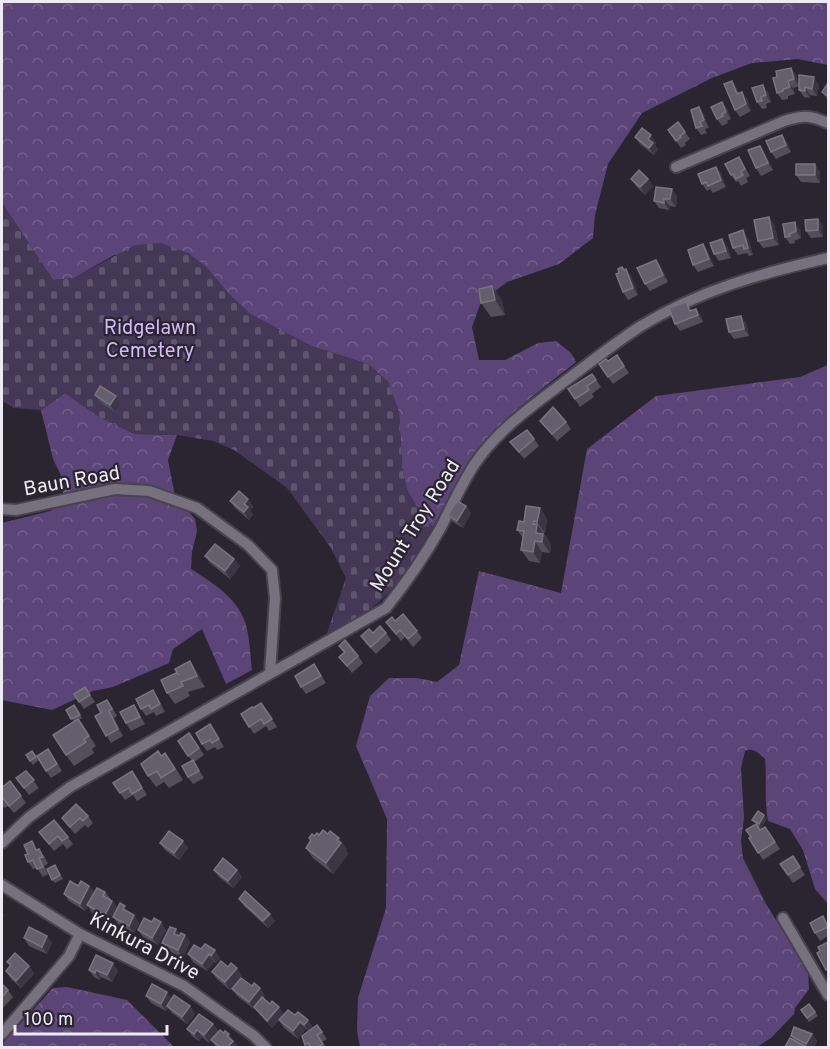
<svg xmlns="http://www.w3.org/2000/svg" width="830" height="1049" viewBox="0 0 830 1049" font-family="Overpass,sans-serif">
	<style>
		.forest { fill: url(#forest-crowns) }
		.cemetery { fill: url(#cemetery-stones) }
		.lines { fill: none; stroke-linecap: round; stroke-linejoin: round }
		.minor-casing { stroke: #48434d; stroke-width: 14 }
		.minor { stroke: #76707f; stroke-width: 10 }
		.wall { fill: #544e5b }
		.shaded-wall { fill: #3c3644 }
		.building { fill: #645f6c; stroke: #7a7481; stroke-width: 1.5 }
		.labels { text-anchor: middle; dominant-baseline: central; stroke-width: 4.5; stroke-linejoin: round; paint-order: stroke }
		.park-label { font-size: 20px; fill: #d4b8f8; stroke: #2b2532 }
		.street-label { font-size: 20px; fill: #eeeaf3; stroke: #2b2532 }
	</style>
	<defs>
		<pattern id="forest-crowns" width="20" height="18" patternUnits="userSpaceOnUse" patternTransform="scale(1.5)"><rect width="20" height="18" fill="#5b4477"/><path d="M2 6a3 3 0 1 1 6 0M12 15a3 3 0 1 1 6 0" fill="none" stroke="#735f8b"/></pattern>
		<pattern id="cemetery-stones" width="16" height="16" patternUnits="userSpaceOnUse" patternTransform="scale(1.5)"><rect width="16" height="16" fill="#453856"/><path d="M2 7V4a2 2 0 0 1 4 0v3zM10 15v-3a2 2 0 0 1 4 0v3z" fill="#60556f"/></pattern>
	</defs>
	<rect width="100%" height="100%" fill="#2b2532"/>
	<g class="forest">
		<path d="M2 2H828V65L798 59 752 63 712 78 642 113 608 164 595 215 593 238 559 264 507 282 481 302 472 327 479 360H505L538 343 556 341 571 353 576 362C541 390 501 418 474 455 458 477 446 503 433 527L422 515 407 490 402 467 399 412 388 382 368 364 311 346 250 314 228 293 207 268 188 253 114 255 74 278 53 280 2 203Z"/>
		<path d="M828 365V904L815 889 803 850 790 829 768 821C764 800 767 780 765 759 758 753 754 747 745 751L741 768 744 818 741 841 743 858 766 904 808 971 809 989 795 1008 794 1014 771 1038 757 1047H360L357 1031 358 998 386 908 387 819 356 746 370 696 389 678H417L437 682 459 665 479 571 561 593 587 449 656 396 800 377Z"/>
		<path d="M65 393 101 418 135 434 177 435 168 460 175 496 195 519 197 531 192 552 191 569C212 582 237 598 245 622 250 637 250 655 252 670L226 684 202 629 173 649 169 663 113 687 93 691 52 710 2 700V523L50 511 62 504 64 482 53 459 41 410Z"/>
		<path d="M67 987 127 1000 174 1047H2V1044L53 988Z"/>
	</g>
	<path class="cemetery" d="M2 203 53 280 74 278 135 245 161 243 188 253 207 268 228 293 250 314 311 346 368 364 388 382 399 412 402 467 407 490 422 515 433 527C417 552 403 580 381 600 365 615 345 625 326 636L346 578 331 548 287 488 234 450 213 441 177 435 135 434 101 418 65 393 41 410 14 408 2 401Z"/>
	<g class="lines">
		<g class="minor-casing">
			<g id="minor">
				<path d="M676 167 784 121C804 115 809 115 828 123"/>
				<path d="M2 509 16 510 115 489 149 491 197 508 248 545 272 570 275 598 270 673"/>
				<path d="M2 843 28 818 70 787 386 608C406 583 424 557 440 529 451 508 461 485 474 465 496 432 529 408 560 385 587 365 613 344 641 326 700 290 762 273 828 258"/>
				<path d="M2 885 80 934 184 986 254 1036 266 1048"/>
				<path d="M783 918 828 995"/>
				<path d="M2 1034 69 956 80 934"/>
			</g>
		</g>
		<use href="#minor" class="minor"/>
	</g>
	<g class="wall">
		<path d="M791 68 796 75 799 86 793 88 795 94 788 96V99L782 100 777 93V77Z"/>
		<path d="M799 75 819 85 817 96 810 95V98L804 97 799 90Z"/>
		<path d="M828 83V100L822 92Z"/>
		<path d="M737 88 739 93 742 92 747 99 751 111 740 117 735 110Z"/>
		<path d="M752 88 768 92 771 102 766 104 767 108 762 109 757 102Z"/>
		<path d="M722 102 727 109 731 119 727 121 728 123 722 126 717 119Z"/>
		<path d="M699 107 704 115 709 128 705 129 707 133 701 135 696 128Z"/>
		<path d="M678 122 690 139 685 143 686 145 681 148 668 130Z"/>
		<path d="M782 135 787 142 791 152 776 159 771 152Z"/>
		<path d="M635 137 656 142 655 145 658 150 654 155 640 144Z"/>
		<path d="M760 146 765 154 773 170 761 176 756 168Z"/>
		<path d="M739 157 750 176 746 178 748 182 741 186 738 181 736 182 731 175Z"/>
		<path d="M716 167 721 174 726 187 713 193 710 189 707 191 702 184Z"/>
		<path d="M820 171V183L801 182 796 175Z"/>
		<path d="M631 179H648L653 186 645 195 636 186Z"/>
		<path d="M672 189 677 197 676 207 670 206 669 210 659 208 654 201Z"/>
		<path d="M818 219 823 226V237L811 238 806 231Z"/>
		<path d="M774 224 779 245 763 248 758 241Z"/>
		<path d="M783 224 800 229 801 238 794 241 795 243 790 244 785 237Z"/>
		<path d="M748 238 753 255 749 256 747 253 738 255 733 248Z"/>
		<path d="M703 244 708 252 714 266 698 272 693 265Z"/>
		<path d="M727 246 731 258 719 261 714 254Z"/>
		<path d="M656 260 661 267 668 282 650 291 645 284Z"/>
		<path d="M622 267 624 270 626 269 631 276 638 295 628 300 623 292 619 273Z"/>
		<path d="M492 286 502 301 505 315 491 317 481 303Z"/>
		<path d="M691 309 692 310 696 309 701 316 703 322 680 331 675 324Z"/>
		<path d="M746 323 749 336 734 339 729 332Z"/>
		<path d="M617 355 629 373 613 384 599 364 608 361Z"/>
		<path d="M592 374 601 387 592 394 594 397 580 407 568 389Z"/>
		<path d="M95 395 116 396 121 404 115 412 100 402Z"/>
		<path d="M540 421 566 422 571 429 557 441Z"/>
		<path d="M534 439 539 446 524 459 510 442Z"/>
		<path d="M248 499 253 507 250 510 253 514 249 520 235 508 230 501Z"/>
		<path d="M466 506 471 513 463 528 453 522 448 515Z"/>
		<path d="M540 508 547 519 545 533 543 532 551 545 550 553 542 552 540 563 529 561 521 550 523 538 517 530 524 522Z"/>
		<path d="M205 556 234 559 240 566 230 579 210 563Z"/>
		<path d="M395 621 417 631 422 638 413 647 405 637 401 641 386 622Z"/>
		<path d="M373 633H386L391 640 376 654 366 644 361 636Z"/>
		<path d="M339 646 358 656 363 663 352 673 339 657 344 653Z"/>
		<path d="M314 664 326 683 306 694 301 687Z"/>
		<path d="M197 672 205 687 188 692 190 696 175 704 167 693 178 674Z"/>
		<path d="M85 687 95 702 84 709 74 694Z"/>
		<path d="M158 698 165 712 156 716 154 712 146 716 141 709Z"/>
		<path d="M261 703 277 727 269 731 266 726 254 734 241 714Z"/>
		<path d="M74 705 82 718 79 720 96 746 92 749 94 753 74 766 66 755 74 722 66 710Z"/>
		<path d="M134 705 145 724 131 731 126 723Z"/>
		<path d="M112 707 117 716 114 718 123 736 111 743 95 716Z"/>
		<path d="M210 724 224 747 217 750 215 747 207 751 202 744Z"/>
		<path d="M189 733 204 755 194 762 204 778 193 784 188 777 192 761 178 741Z"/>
		<path d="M48 749 62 771 51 778 46 771Z"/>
		<path d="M32 751 39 760 33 765 26 755Z"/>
		<path d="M161 755 173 764 183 780 169 788 164 782 156 787 148 776Z"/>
		<path d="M26 771 39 788 29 795 16 778Z"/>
		<path d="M132 771 147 795 137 801 133 795 125 800 120 793Z"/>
		<path d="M2 787 21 796 26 803 14 813 8 806 4 808 2 805Z"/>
		<path d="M764 815 767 818 761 828 757 825 760 830 765 827 780 849 763 860 749 838 751 837 756 824 752 820Z"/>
		<path d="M88 816 93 823 88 828 85 825 75 834 67 825 62 818Z"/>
		<path d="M39 832 68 837 73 844 67 849 63 844 54 851Z"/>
		<path d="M319 835 347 849 346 850 348 854 333 874 313 858 306 848 311 841 309 838Z"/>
		<path d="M183 841 188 848 179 860 165 850 160 843Z"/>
		<path d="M37 849 44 856 48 864 44 866 48 874 43 877 37 868 33 869 28 862Z"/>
		<path d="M793 856 805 875 793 883 780 864Z"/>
		<path d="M55 865 63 879 55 883 52 880Z"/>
		<path d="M214 870H237L242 877 233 888 219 877Z"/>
		<path d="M78 886H89L94 893 105 892 118 908 110 922 92 913 88 906 85 911 69 901 64 894Z"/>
		<path d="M239 899 275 921 268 928 244 906Z"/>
		<path d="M134 915 139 923 134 933 118 924 113 917Z"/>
		<path d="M152 922H161L166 930 158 945 143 937 138 930Z"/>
		<path d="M828 924V936L820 941 815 933Z"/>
		<path d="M176 929 180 935H185L190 942 183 958 167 950 162 943Z"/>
		<path d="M24 938 52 943 47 954 29 946Z"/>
		<path d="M201 949 220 958 216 963 214 962 207 971 193 962 188 954Z"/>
		<path d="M7 962 29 966 34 974 21 988 11 979 6 971 10 966Z"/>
		<path d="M89 970 118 971 112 982 101 977 100 980 94 977Z"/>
		<path d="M212 972 242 976 230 990 217 979Z"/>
		<path d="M2 984 8 990 13 997 2 1009Z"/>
		<path d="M252 986 260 988 265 996 263 998 284 1014 272 1028 255 1008 254 1009 237 996 232 989Z"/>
		<path d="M146 996 172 999 190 1006 195 1014 187 1024 172 1013 168 1008 166 1011 151 1003Z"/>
		<path d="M809 1004 818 1016 809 1022 801 1010Z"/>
		<path d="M295 1015 313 1027 311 1029 317 1025 327 1039 322 1042 326 1047H307L305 1045 309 1031 306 1029 298 1039 284 1028 279 1020Z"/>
		<path d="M213 1024 218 1031 234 1041 238 1047H216L211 1040 209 1043 202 1037 199 1041 192 1036 187 1029Z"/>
		<path d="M812 1034 817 1041 814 1047H785L795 1041 791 1036Z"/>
	</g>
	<g class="shaded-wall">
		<path d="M791 68 796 75 799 86 794 79Z"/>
		<path d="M814 77 819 85 817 96 812 89Z"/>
		<path d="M732 81 737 88 742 101 737 94Z"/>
		<path d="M788 81 793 88 795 94 790 87Z"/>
		<path d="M763 85 768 92 771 102 766 95Z"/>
		<path d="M805 87 810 95V98L805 91Z"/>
		<path d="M742 92 747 99 751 111 746 104Z"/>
		<path d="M722 102 727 109 731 119 726 112Z"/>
		<path d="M699 107 704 115 709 128 704 120Z"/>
		<path d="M651 135 656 142 655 145 658 150 654 155 649 148 648 139Z"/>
		<path d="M782 135 787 142 791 152 786 145Z"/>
		<path d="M760 146 765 154 773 170 768 163Z"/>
		<path d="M815 164 820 171V183L815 175Z"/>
		<path d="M716 167 721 174 726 187 721 180Z"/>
		<path d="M648 179 653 186 645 195 640 187Z"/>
		<path d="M672 189 677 197 676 207 670 199Z"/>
		<path d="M664 199 670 206 669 210 664 203Z"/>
		<path d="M769 217 774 224 779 245 773 238Z"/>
		<path d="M818 219 823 226V237L818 230Z"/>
		<path d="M795 222 800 229 801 238 796 231Z"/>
		<path d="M743 230 748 238 753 255 748 248Z"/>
		<path d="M722 239 727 246 731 258 726 251Z"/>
		<path d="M703 244 708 252 714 266 709 259Z"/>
		<path d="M656 260 661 267 668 282 663 275Z"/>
		<path d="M626 269 631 276 638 295 633 288Z"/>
		<path d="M492 286 502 301 505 315 495 300Z"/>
		<path d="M696 309 701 316 703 322 698 315Z"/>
		<path d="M741 316 746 323 749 336 744 329Z"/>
		<path d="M116 396 121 404 115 412 110 405Z"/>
		<path d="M248 499 253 507 250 510 253 514 249 520 244 512V504Z"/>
		<path d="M466 506 471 513 463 528 457 521Z"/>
		<path d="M540 508 547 519 545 533 537 522Z"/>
		<path d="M534 521 537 526V524L551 545 550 553 536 533 533 524Z"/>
		<path d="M535 541 542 552 540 563 533 552Z"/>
		<path d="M234 559 240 566 230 579 225 571Z"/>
		<path d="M190 661 197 672 205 687 197 676Z"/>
		<path d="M153 690 158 698 165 712 160 704Z"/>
		<path d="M109 711 114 718 123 736 118 729Z"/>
		<path d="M764 815 767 818 761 828 759 824Z"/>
		<path d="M339 838 347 849 346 850 348 854 333 874 326 863Z"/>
		<path d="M183 841 188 848 179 860 174 853Z"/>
		<path d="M237 870 242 877 233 888 228 881Z"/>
		<path d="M89 886 95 893 85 911 80 904Z"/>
		<path d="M112 901 118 908 110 922 105 915Z"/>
		<path d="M2 911 4 915 2 919Z"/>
		<path d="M270 914 275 921 268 928 263 921Z"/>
		<path d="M134 915 139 923 134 933 129 926Z"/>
		<path d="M161 922 166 930 158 945 152 938Z"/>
		<path d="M176 929 181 937 174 934Z"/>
		<path d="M185 935 190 942 183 958 178 950Z"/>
		<path d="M47 936 52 943 47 954 42 947Z"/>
		<path d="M215 950 220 958 216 963 211 956Z"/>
		<path d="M209 954 214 962 207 971 202 964Z"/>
		<path d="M113 963 118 971 112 982 107 975Z"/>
		<path d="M29 966 34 974 21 988 16 981Z"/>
		<path d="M237 968 242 976 230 990 225 982Z"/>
		<path d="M96 970 101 977 100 980 95 973Z"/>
		<path d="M260 988 265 996 254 1009 249 1002Z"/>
		<path d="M167 992 172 999 167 1006 168 1008 166 1011 161 1004Z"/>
		<path d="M190 1006 195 1014 187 1024 182 1017Z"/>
		<path d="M279 1007 284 1014 272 1028 267 1021Z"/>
		<path d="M308 1020 313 1027 309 1032 304 1025Z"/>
		<path d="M300 1022 306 1029 298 1039 293 1031Z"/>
		<path d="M213 1024 218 1031 209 1043 204 1035Z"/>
		<path d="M197 1030 202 1037 199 1041 194 1034Z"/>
		<path d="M229 1034 238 1047H228L227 1036Z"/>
		<path d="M812 1034 817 1041 814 1047H809L806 1044Z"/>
	</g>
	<g class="building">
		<path d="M791 68 794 79 788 81 790 87 783 89V91L777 93 773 78 777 77 776 71Z"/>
		<path d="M799 75 814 77 812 89 805 87V91L799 90Z"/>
		<path d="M732 81 737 94 742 92 746 104 735 110 724 84Z"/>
		<path d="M828 83V96L822 92Z"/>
		<path d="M763 85 766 95 761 97 762 101 757 102 752 88Z"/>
		<path d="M722 102 726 112 722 114 723 116 717 119 711 107Z"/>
		<path d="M699 107 704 120 700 122 702 126 696 128 691 110Z"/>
		<path d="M678 122 685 132 680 136 681 137 676 141 668 130Z"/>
		<path d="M642 128 651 135 648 139 653 143 649 148 635 137Z"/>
		<path d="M782 135 786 145 771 152 766 141Z"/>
		<path d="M760 146 768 163 756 168 748 150Z"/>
		<path d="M739 157 745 169 741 171 743 175 736 179 733 174 731 175 725 164Z"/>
		<rect x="796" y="164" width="19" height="11"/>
		<path d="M716 167 721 180 708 186 706 182 702 184 698 174Z"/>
		<path d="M639 170 648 179 640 187 631 179Z"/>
		<path d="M656 187 672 189 670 199H664V203L654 201Z"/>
		<path d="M769 217 773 238 758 241 754 220Z"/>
		<path d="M818 219V230L806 231 805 220Z"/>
		<path d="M795 222 796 231 789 234 790 236 785 237 783 224Z"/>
		<path d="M743 230 748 248 744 249 743 245 733 248 729 235Z"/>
		<path d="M722 239 726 251 714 254 710 243Z"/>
		<path d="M703 244 709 259 693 265 688 250Z"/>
		<path d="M656 260 663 275 645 284 637 268Z"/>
		<path d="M622 267 624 270 626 269 633 288 623 292 616 274 619 273 618 269Z"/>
		<path d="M492 286 495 300 481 303 479 289Z"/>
		<path d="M686 302 690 311 696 309 698 315 675 324 669 308Z"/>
		<path d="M741 316 744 329 729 332 726 319Z"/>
		<path d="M617 355 624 366 608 377 599 364 606 359 608 361Z"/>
		<path d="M592 374 596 380 587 386 589 390 575 399 568 389Z"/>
		<path d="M100 386 116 396 110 405 95 395Z"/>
		<path d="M553 407 566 422 552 434 540 421Z"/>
		<path d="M527 430 534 439 519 452 510 442Z"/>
		<path d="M239 491 248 499 244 504 248 507 244 512 230 501Z"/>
		<path d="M457 501 466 506 457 521 448 515Z"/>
		<path d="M526 506 540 508 537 522 534 521 533 524H537L536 533 543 534 542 542 535 541 533 552 521 550 524 531 517 530 519 521 524 522Z"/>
		<path d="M215 544 234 559 225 571 205 556Z"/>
		<path d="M403 614 417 631 408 639 400 630 396 634 386 622 392 617 395 621Z"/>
		<path d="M380 626 386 633 371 647 361 636 369 629 373 633Z"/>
		<path d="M345 640 358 656 347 666 339 657 345 652 339 646Z"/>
		<path d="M190 661 197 676 181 682 183 686 167 693 161 680 176 673 178 674 175 669Z"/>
		<path d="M314 664 321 676 301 687 295 676Z"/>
		<path d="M85 687 90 695 79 702 74 694Z"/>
		<path d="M153 690 160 704 151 709 149 705 141 709 136 699Z"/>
		<path d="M107 700 112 709 109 711 118 729 106 736 95 716 101 713 97 705Z"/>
		<path d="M261 703 272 719 264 724 261 719 249 727 241 714 252 707 253 708Z"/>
		<path d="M74 705 80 715 71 719 66 710Z"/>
		<path d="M134 705 140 717 126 723 120 712Z"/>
		<path d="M78 719 89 736 84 739 86 742 66 755 53 735Z"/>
		<path d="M210 724 219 739 212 743 210 740 202 744 196 733Z"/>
		<path d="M189 733 199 748 188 756 178 741Z"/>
		<path d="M48 749 57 764 46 771 37 756Z"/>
		<path d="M32 751 36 757 30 761 26 755Z"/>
		<path d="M158 751 161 756 165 753 175 769 161 778 157 771 148 776 141 764Z"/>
		<path d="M193 760 199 771 188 777 182 766Z"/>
		<path d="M26 771 34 780 24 788 16 778Z"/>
		<path d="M132 771 142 788 132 794 129 788 120 793 113 783Z"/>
		<path d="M10 781 21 796 9 806 3 798 2 799V787Z"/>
		<path d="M76 804 88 816 83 821 80 818 70 827 62 818Z"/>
		<path d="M758 811 764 815 759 824 752 820Z"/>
		<path d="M54 820 68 837 62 841 58 836 49 844 39 832Z"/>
		<path d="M756 824 760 830 765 827 775 842 758 853 749 838 751 837 746 830Z"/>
		<path d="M323 830 328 834 330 831 339 838 337 840 341 843 326 863 306 848 311 840 309 838 312 834 314 836 317 833 319 835Z"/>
		<path d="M169 831 183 841 174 853 160 843Z"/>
		<path d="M32 841 36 850 39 849 43 857 39 858 43 867 37 869 33 860 28 862 25 855 28 854 24 845Z"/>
		<path d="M793 856 800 867 788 875 780 864Z"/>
		<path d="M223 858 237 870 228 881 214 870Z"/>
		<path d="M55 865 60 875 52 880 47 869Z"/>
		<path d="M70 881 78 886 81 881 89 886 80 904 64 894Z"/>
		<path d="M97 888 105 892 103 896 112 901 105 915 87 905Z"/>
		<path d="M245 891 270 914 263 921 239 899Z"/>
		<path d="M120 903 125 906 123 909 134 915 129 926 113 917Z"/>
		<path d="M823 916 828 927 815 933 810 923Z"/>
		<path d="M144 918 152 922 154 918 161 922 152 938 138 930Z"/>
		<path d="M29 927 47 936 42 947 24 938Z"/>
		<path d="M170 927 176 929 174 934 179 936 181 933 185 935 178 950 162 943Z"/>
		<path d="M828 942V969L826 970 817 953 820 951 818 947Z"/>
		<path d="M205 944 215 950 211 956 209 954 202 964 188 954 194 945 201 949Z"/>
		<path d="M15 953 29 966 16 981 6 971 11 965 7 962Z"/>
		<path d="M96 955 113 963 107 975 96 970 95 973 89 970Z"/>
		<path d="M221 961 228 967 231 963 237 968 225 982 212 972Z"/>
		<path d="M241 978 252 986 254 983 260 988 249 1002 232 989Z"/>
		<path d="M2 984 8 990 2 997Z"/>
		<path d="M152 984 167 992 161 1004 146 996Z"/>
		<path d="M174 995 190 1006 182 1017 167 1006Z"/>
		<path d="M262 997 270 1004 272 1001 279 1007 267 1021 254 1007Z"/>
		<path d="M809 1004 815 1012 807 1018 801 1010Z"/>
		<path d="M288 1010 295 1015 298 1012 308 1020 304 1025 300 1022 293 1031 279 1020Z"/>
		<path d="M199 1014 213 1024 204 1035 197 1030 194 1034 187 1029Z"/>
		<path d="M317 1025 322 1032 317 1035 323 1044 318 1047H311L308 1043 305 1045 302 1036Z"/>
		<path d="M794 1027 812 1034 806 1044 791 1036Z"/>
		<path d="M220 1030 224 1033 225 1031 229 1034 227 1036 233 1041 228 1047H220L211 1040Z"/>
		<path d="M790 1038 806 1047H785Z"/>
	</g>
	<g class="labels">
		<g class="park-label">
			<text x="150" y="329">Ridgelawn<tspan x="150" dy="23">Cemetery</tspan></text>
		</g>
		<g class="street-label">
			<text transform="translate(72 482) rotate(-10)">Baun Road</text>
			<text transform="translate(416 526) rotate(-58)">Mount Troy Road</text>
			<text transform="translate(144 947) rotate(28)">Kinkura Drive</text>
		</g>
	</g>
	<rect width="830" height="1049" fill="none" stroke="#eeeaf3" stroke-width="6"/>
	<path d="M15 1025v9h152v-9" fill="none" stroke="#eeeaf3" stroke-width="3"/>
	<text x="24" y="1025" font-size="18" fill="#eeeaf3" stroke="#2b2532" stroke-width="4.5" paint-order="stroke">100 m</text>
</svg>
